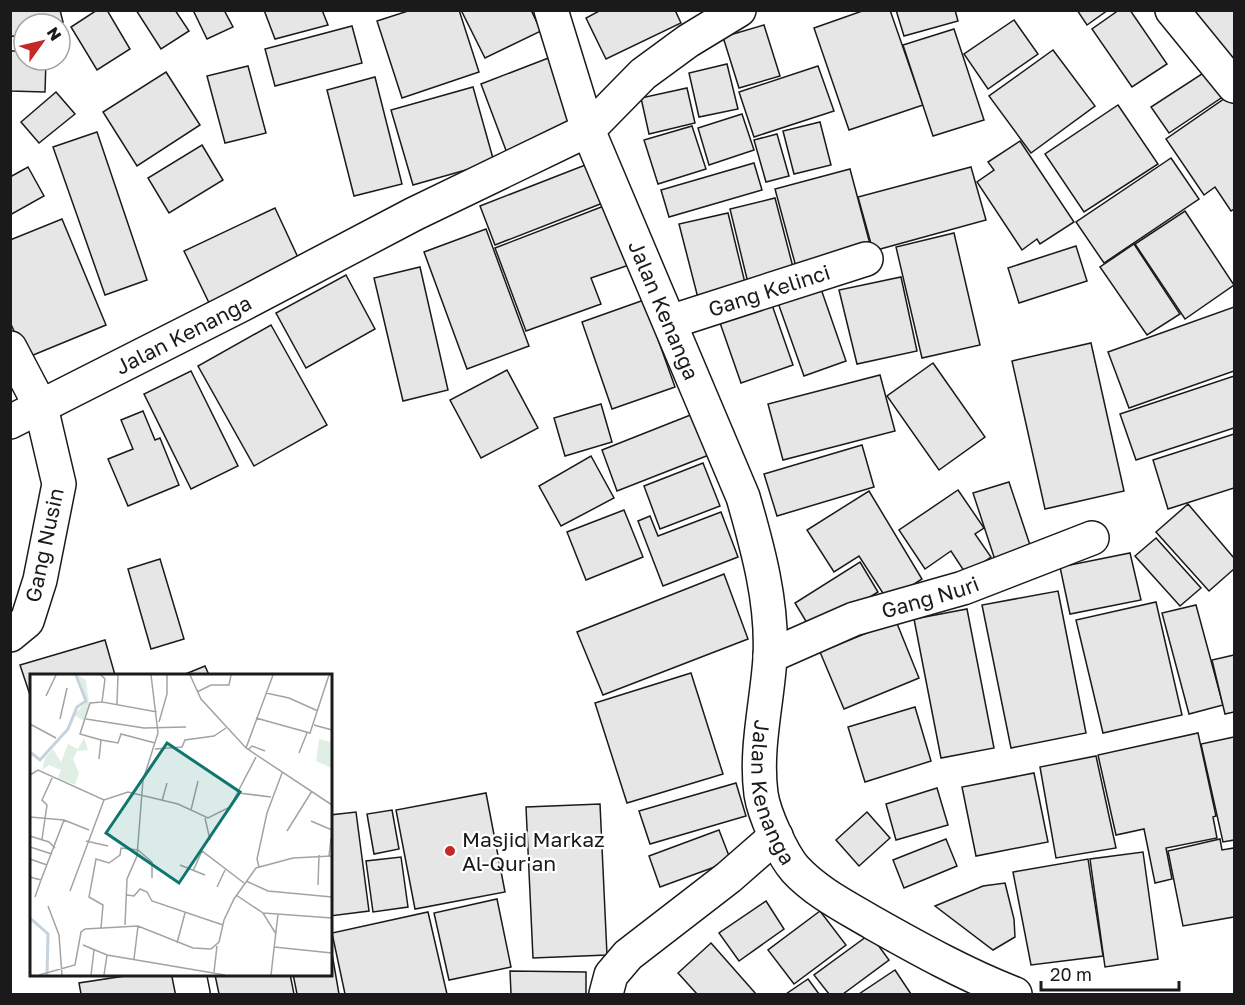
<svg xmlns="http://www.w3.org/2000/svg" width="1245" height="1005" viewBox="0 0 1245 1005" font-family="'Golos Text',sans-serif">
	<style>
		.building { fill: #e6e6e6; stroke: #1a1a1a; stroke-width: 1.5 }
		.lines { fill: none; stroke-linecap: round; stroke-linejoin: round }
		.minor-casing { stroke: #1a1a1a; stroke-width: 36 }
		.minor { stroke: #fff; stroke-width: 33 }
		.poi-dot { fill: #c62828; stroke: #fff; stroke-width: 2 }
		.labels { text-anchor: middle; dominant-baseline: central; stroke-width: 4.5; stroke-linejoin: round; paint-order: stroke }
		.street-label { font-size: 21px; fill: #1a1a1a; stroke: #fff }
		.poi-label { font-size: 21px; fill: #1a1a1a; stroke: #fff; text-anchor: start }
		.inset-river { fill: none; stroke: #c6d2dc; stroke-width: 3 }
		.inset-road { fill: none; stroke: #a3a3a3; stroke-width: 1.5 }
		.view { fill: #0f766e; fill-opacity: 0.15; stroke: #0f766e; stroke-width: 3 }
		.inset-edge { fill: none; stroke: #1a1a1a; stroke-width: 3 }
	</style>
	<rect width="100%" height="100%" fill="#fff"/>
	<g class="building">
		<path d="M10 10H60L63 22 24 24V33L10 37Z"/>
		<path d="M97 10H107L130 49 97 70 71 27Z"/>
		<path d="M136 10H175L189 31 161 49Z"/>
		<path d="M193 10H224L233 27 207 39Z"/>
		<path d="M264 10H322L328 25 275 39Z"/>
		<path d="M411 10H459L479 72 402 98 377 21Z"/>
		<path d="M461 10H531L541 31 485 58Z"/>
		<path d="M601 10H675L681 23 606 59 586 18Z"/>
		<path d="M865 10H890L923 105 849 130 814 28Z"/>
		<path d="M896 10H955L958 21 904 36Z"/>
		<path d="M1077 10H1108L1087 25Z"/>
		<path d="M1119 10H1130L1167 64 1132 87 1092 29Z"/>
		<path d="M1185 10H1234V56L1228 61Z"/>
		<path d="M1014 20 1038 54 988 89 964 54Z"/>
		<path d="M764 25 780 76 739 88 723 37Z"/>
		<path d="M352 26 362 63 275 86 265 49Z"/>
		<path d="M954 29 984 120 933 136 903 45Z"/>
		<path d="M1053 50 1095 106 1031 153 989 96Z"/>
		<path d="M10 51H24V60H46L45 92 10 91Z"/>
		<path d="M551 57 578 126 507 153 481 84Z"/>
		<path d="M727 64 738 109 699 117 689 73Z"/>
		<path d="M248 66 266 133 225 143 207 76Z"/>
		<path d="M818 66 834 111 754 137 739 92Z"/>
		<path d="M1211 68 1227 94 1169 133 1151 107Z"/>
		<path d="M166 72 200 125 137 166 103 112Z"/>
		<path d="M375 77 402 184 354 196 327 90Z"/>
		<path d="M473 87 494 162 413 185 391 110Z"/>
		<path d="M687 88 695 123 649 134 641 98Z"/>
		<path d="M56 92 75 114 39 143 21 122Z"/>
		<path d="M1234 92V209L1231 211 1215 187 1204 195 1166 139Z"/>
		<path d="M1118 105 1158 164 1084 212 1045 154Z"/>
		<path d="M742 114 754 150 709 165 698 128Z"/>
		<path d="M820 122 831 165 794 174 783 131Z"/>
		<path d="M692 126 706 169 658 184 644 140Z"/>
		<path d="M97 132 147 280 105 295 53 147Z"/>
		<path d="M777 134 789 176 766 182 754 140Z"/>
		<path d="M1020 141 1074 222 1040 244 1037 239 1022 250 977 182 994 170 988 162Z"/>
		<path d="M202 145 223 180 169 213 148 178Z"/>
		<path d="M1171 158 1199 199 1104 263 1076 222Z"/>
		<path d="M593 162 608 201 495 245 480 206Z"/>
		<path d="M754 163 762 190 669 217 661 190Z"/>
		<path d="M28 167 44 196 10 215V177Z"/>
		<path d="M971 167 986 220 873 251 858 197Z"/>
		<path d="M850 169 871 248 796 267 775 189Z"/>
		<path d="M775 198 794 271 748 283 730 209Z"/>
		<path d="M609 204 632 264 591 278 601 304 526 331 495 248Z"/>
		<path d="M275 208 302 266 212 309 184 251Z"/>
		<path d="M1185 211 1234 285 1185 319 1135 244Z"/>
		<path d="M728 213 746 287 698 298 679 224Z"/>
		<path d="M62 219 106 325 26 358 10 322V240Z"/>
		<path d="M486 229 529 346 467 369 424 252Z"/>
		<path d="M954 233 980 345 922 358 896 247Z"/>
		<path d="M1134 244 1180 314 1147 335 1100 267Z"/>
		<path d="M1076 246 1087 281 1019 303 1008 268Z"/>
		<path d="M420 267 448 390 403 401 374 278Z"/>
		<path d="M346 275 375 329 306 368 276 313Z"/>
		<path d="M901 277 917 351 857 364 839 290Z"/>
		<path d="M820 286 846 361 804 376 777 300Z"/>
		<path d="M644 300 675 387 612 409 582 322Z"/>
		<path d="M771 302 793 365 741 383 719 320Z"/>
		<path d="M1234 307V371L1129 408 1108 352Z"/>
		<path d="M271 325 327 425 254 466 198 366Z"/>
		<path d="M1091 343 1124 491 1045 509 1012 361Z"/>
		<path d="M933 363 985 437 939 470 887 396Z"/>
		<path d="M507 370 538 428 481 458 450 400Z"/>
		<path d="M191 371 238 466 191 489 144 394Z"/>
		<path d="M880 375 895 431 783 460 768 404Z"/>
		<path d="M1234 376V428L1136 460 1120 414Z"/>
		<path d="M601 404 612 442 565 456 554 418Z"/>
		<path d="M143 411 155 440 160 438 179 485 128 506 108 459 133 449 121 420Z"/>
		<path d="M698 412 714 453 617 491 602 450Z"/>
		<path d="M1234 434V488L1168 509 1153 460Z"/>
		<path d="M862 445 874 487 777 516 764 474Z"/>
		<path d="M591 456 614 498 561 526 539 486Z"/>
		<path d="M703 463 720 506 660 529 644 486Z"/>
		<path d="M1009 482 1033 554 997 566 973 493Z"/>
		<path d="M958 490 984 528 975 534 991 557 966 574 951 551 925 569 899 530Z"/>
		<path d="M869 491 922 579 888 601 859 556 834 572 807 530Z"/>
		<path d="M1188 504 1234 558V569L1209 591 1156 532Z"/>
		<path d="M624 510 643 557 586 580 567 532Z"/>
		<path d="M721 512 738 557 663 586 638 521 650 516 658 536Z"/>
		<path d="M1156 538 1201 588 1180 606 1135 556Z"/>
		<path d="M1130 553 1141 600 1070 614 1060 567Z"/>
		<path d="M160 559 184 639 151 649 128 569Z"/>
		<path d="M860 562 878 592 813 633 795 603Z"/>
		<path d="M724 574 748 639 603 695 577 632Z"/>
		<path d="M1058 591 1086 733 1011 748 982 605Z"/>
		<path d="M1156 602 1182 715 1103 733 1076 620Z"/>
		<path d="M1196 605 1223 705 1189 714 1162 613Z"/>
		<path d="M967 609 994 748 941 758 914 619Z"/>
		<path d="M896 621 919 678 844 709 820 652Z"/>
		<path d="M105 640 115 675H32V701L20 665Z"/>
		<path d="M1234 655V712L1225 714 1212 660Z"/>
		<path d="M205 666 209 675H183Z"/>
		<path d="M691 673 723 774 627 803 595 703Z"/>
		<path d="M915 707 931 761 865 782 848 727Z"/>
		<path d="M1198 733 1216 816 1213 817 1217 838 1166 848 1172 879 1155 883 1144 829 1116 835 1098 755Z"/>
		<path d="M1234 737V840L1223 842 1201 744Z"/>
		<path d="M1096 756 1116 848 1056 858 1040 767Z"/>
		<path d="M1034 773 1048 842 976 856 962 787Z"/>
		<path d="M736 783 746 816 650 844 639 811Z"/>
		<path d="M937 788 948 825 896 840 886 804Z"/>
		<path d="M486 793 505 892 415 909 396 810Z"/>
		<path d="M600 804 607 955 533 958 526 807Z"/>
		<path d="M392 810 399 849 374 854 367 814Z"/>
		<path d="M356 812 369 911 330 916V815Z"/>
		<path d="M867 812 890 838 859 866 836 840Z"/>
		<path d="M719 830 731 861 660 887 649 856Z"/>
		<path d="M946 839 957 866 904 888 893 860Z"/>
		<path d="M1220 839 1222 850 1234 848V920V917L1183 926 1168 851Z"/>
		<path d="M1143 852 1158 959 1105 967 1090 859Z"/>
		<path d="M401 857 408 907 373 912 366 861Z"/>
		<path d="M1088 859 1103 956 1031 965 1013 872Z"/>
		<path d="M1005 883 1014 919 1015 937 993 950 935 906 983 886Z"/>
		<path d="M497 899 511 967 449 980 434 913Z"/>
		<path d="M766 901 784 929 739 961 719 933Z"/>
		<path d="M820 911 846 945 794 984 768 950Z"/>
		<path d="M428 912 447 994H345L332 933Z"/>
		<path d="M870 934 889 960 843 994H829L814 975Z"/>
		<path d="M330 942 339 994H297L293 974H330Z"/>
		<path d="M711 943 756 994H697L678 973Z"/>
		<path d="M895 970 911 994H859Z"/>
		<path d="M510 971 586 972V994H511Z"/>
		<path d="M138 974H172L176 994H81L79 983Z"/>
		<path d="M225 974H290L294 994H219L215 975Z"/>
		<path d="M808 979 819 994H786Z"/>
	</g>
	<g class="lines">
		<g class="minor-casing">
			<g id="minor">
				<path id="s1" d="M551 10 588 130 743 497C758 549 773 603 770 658 767 704 755 749 761 794 764 814 782 854 795 869 816 892 846 907 873 923 919 949 966 975 1015 994"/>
				<path d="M1172 10 1234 86"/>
				<path id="s2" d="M670 322 866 259"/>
				<path d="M10 348 41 407 59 484 40 580 27 621 10 635"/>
				<path id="s3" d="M10 422 241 305 414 214 588 130 643 74 688 41 739 10"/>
				<path id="s4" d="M770 656 854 619 963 588 1092 538"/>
				<path d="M189 974 193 994"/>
				<path d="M606 994 611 975 628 955 729 877 776 836"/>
			</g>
		</g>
		<use href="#minor" class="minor"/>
	</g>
	<circle class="poi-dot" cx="450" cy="851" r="6"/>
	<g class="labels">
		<g class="street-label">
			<text stroke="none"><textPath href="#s2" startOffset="104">Gang Kelinci</textPath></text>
			<text stroke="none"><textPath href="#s1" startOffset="321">Jalan Kenanga</textPath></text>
			<text stroke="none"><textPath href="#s3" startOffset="194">Jalan Kenanga</textPath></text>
			<text transform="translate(44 545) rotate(-78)">Gang Nusin</text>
			<text stroke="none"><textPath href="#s4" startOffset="171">Gang Nuri</textPath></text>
			<text stroke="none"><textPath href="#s1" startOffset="825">Jalan Kenanga</textPath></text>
		</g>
		<g class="poi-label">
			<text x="462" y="839">Masjid Markaz<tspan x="462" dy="24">Al-Qur'an</tspan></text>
		</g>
	</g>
	<g transform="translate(30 674)">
		<rect width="302" height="302" fill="#fff"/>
		<path d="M48 1 56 6 59 30 54 47 44 41 57 27ZM54 64 58 76 47 77 43 85 49 99 45 111 28 104 31 96 26 94 19 91 12 96 15 84 23 75 31 88 38 70 48 75ZM289 65 301 68V94L286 87Z" fill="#e0efe3"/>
		<path class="inset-river" d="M0 78 10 86 38 55 47 33 56 27 46 1M0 244 18 260 17 301"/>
		<path class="inset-road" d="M71 1 75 5 72 28 127 38M160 1 171 25 216 74 302 131M167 18 181 11H199L201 1M236 19 259 24 288 37M16 22 26 1M87 30 88 1M226 44 280 59 299 1M30 45 37 14M56 45 114 54 156 53M129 48 137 20V1M0 50 26 64M284 51 302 56M71 66 50 60 60 29 72 28M216 74 243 1M125 75 152 73 155 66 184 62 196 54M218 76 222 72 235 77M269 79 277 59M69 85 71 66 88 69 91 60 125 69M0 101 8 96 74 126 98 118 148 130 178 144 200 133 226 83M209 119 241 123M132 127 137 109M161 136 168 107M0 143 34 146 59 156M175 144 180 166M281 147 302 156M257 157 282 117M0 162 19 168 25 174M12 165 17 131 12 126 23 102M56 167 78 172M0 173 22 180M299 182 301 164M0 185 17 191M150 191 175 201M229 193 227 185 237 139 252 99M163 197 172 177 214 209M0 203 11 206 34 146M216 207 238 217 302 223M288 211 289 181M187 213 195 196M40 217 74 126M97 221 104 222 110 215 117 218 122 227 193 251M206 221 233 239 246 260M5 223 11 206M18 232 29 261 32 301M233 239 302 244M95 251 97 205 107 182 113 106 128 59 121 1M71 254 73 231 59 223 66 185 79 189 90 181 91 174 108 176 122 188V204M147 269 155 239M53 271 77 281 195 301M244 273 302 279M104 285 108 252M184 298 187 272M9 301 45 291 51 258 55 255 108 252 163 274 181 275 189 268 194 246 204 225 226 194 263 184 302 182M61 301 64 276M74 301 77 281M241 301 248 240"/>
		<path class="view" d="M137 69 210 118 149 209 76 159Z"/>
		<rect width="302" height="302" class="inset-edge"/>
	</g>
	<rect width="1245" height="1005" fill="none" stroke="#1a1a1a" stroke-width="24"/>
	<g transform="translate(42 42) rotate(56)"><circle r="28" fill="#ffffff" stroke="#a3a3a3" stroke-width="1.5"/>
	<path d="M0-4.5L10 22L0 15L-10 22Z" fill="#c62828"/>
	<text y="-9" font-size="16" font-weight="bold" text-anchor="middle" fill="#1a1a1a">N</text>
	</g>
	<path d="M1041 981v9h138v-9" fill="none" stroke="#1a1a1a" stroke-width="3"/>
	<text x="1050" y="981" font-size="18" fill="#1a1a1a" stroke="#ffffff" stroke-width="4.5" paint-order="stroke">20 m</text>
</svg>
